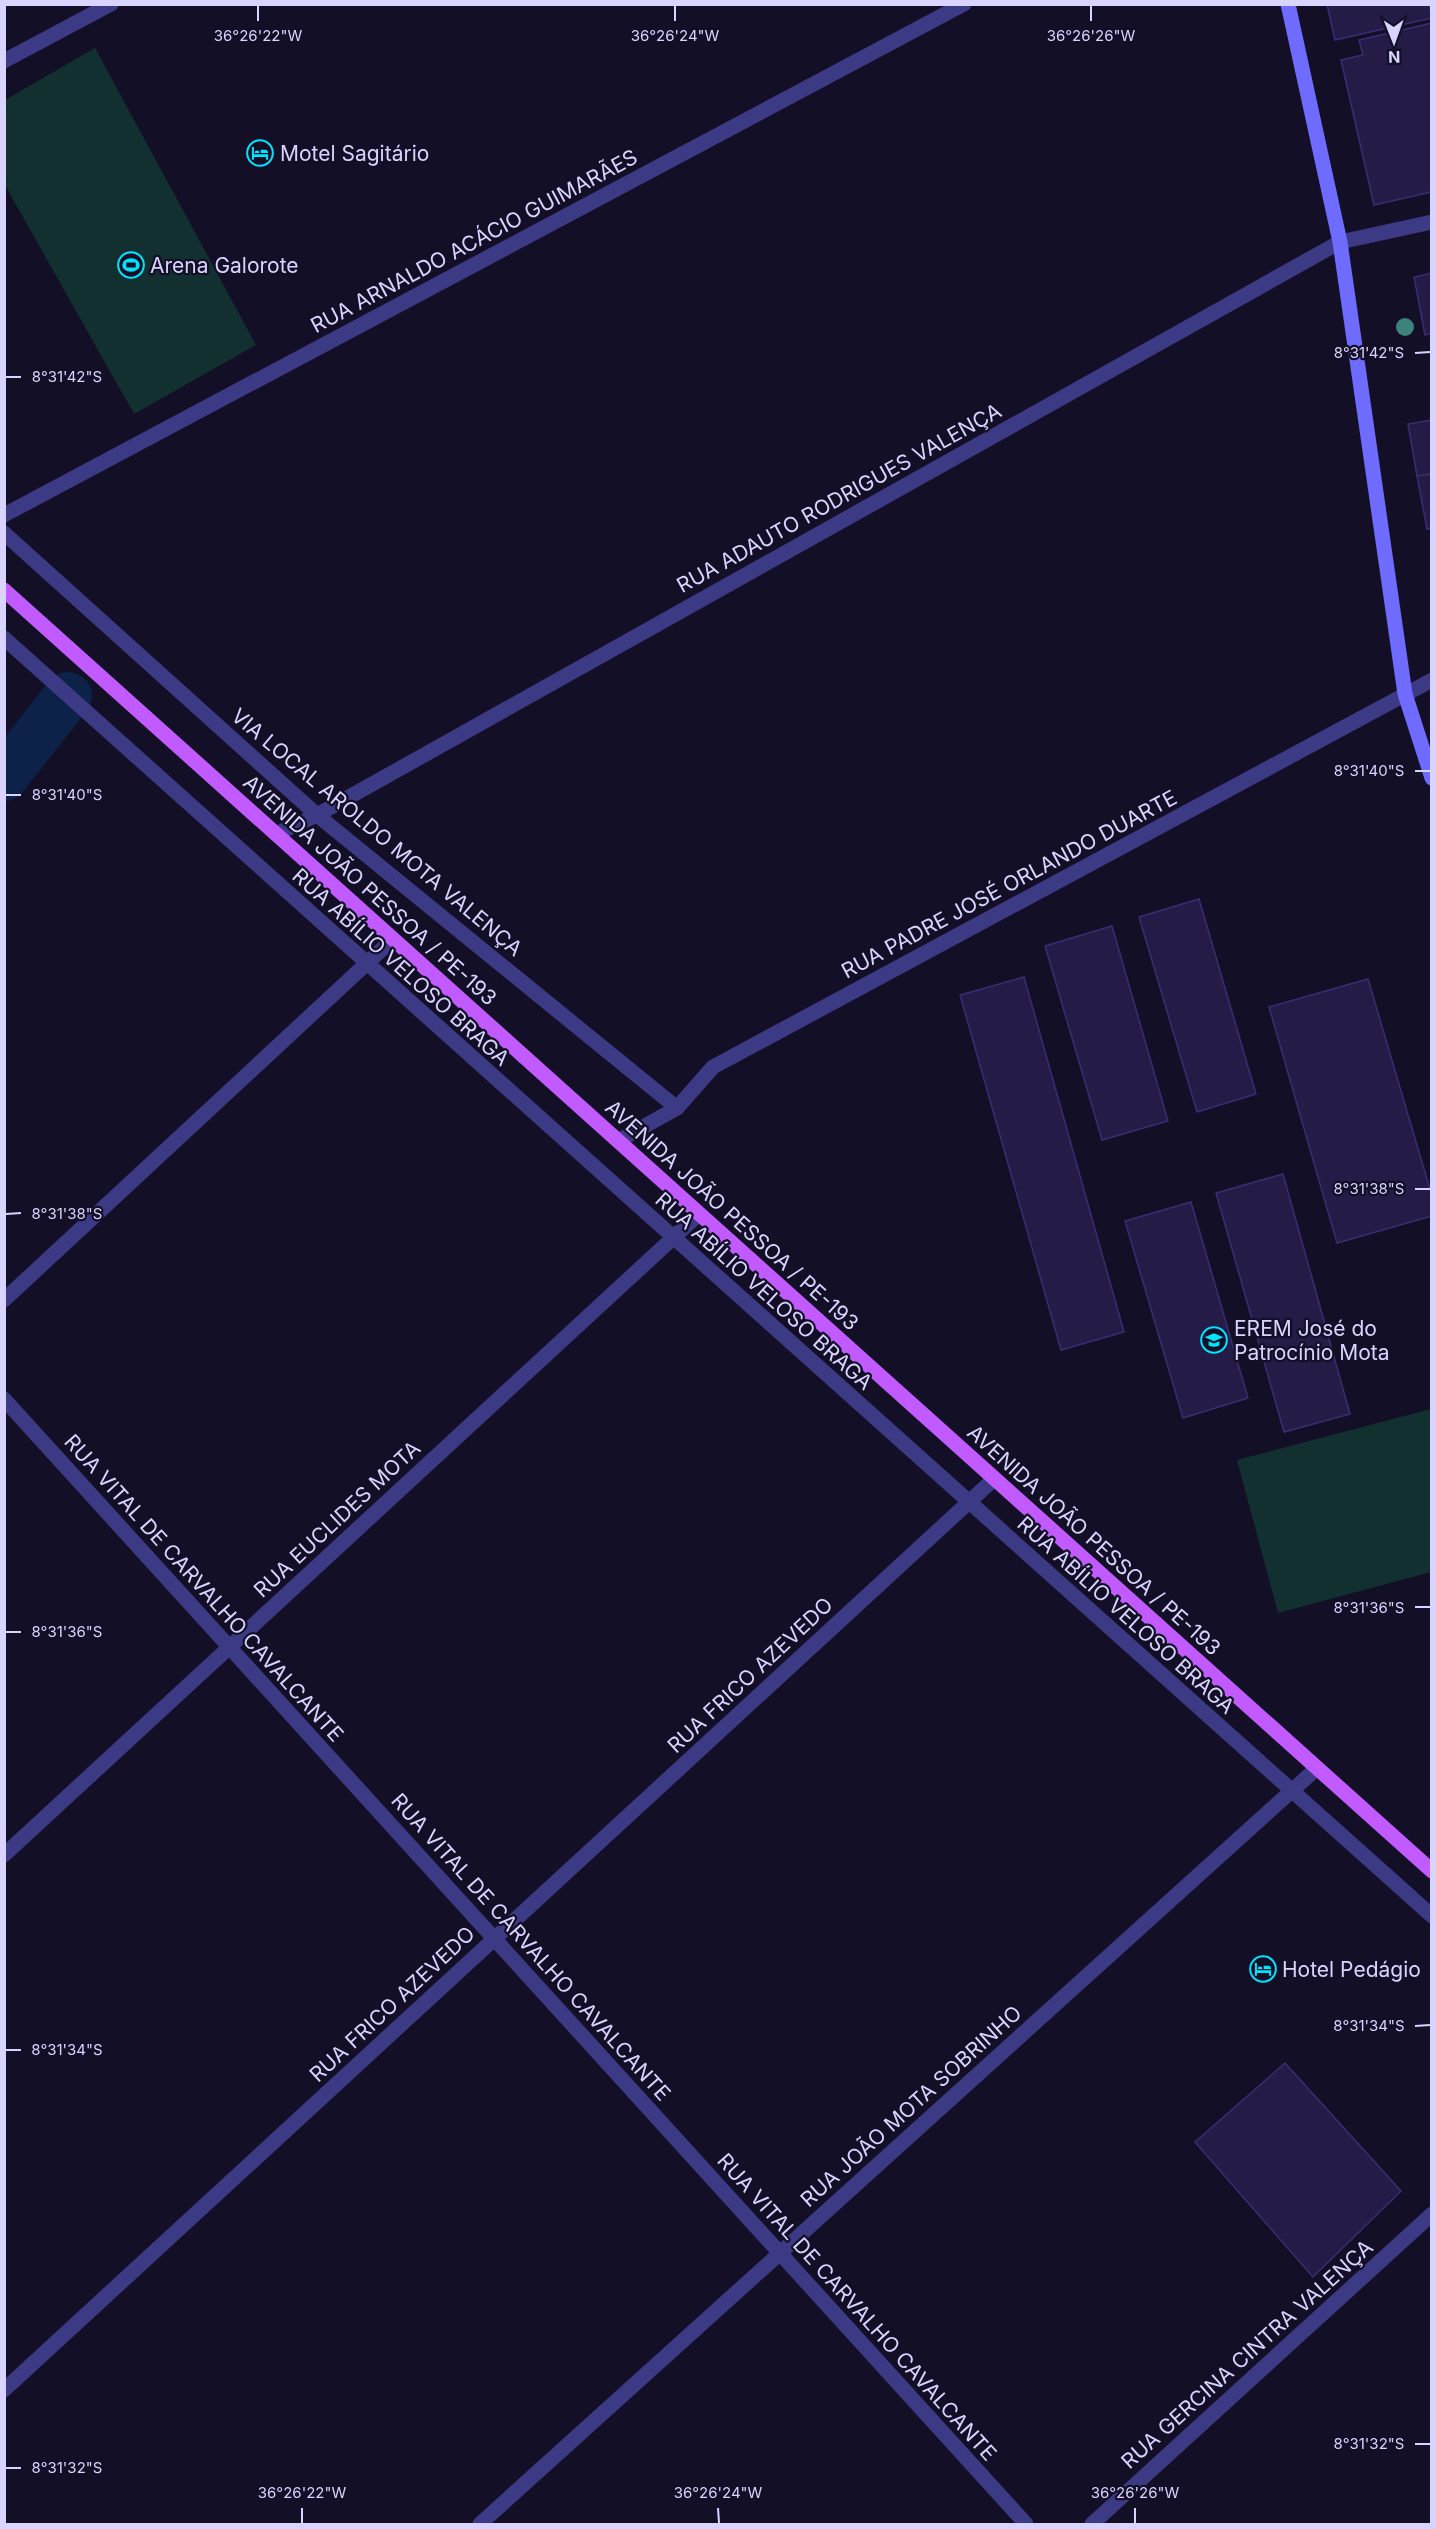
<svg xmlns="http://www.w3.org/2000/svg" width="1436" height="2529" viewBox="0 0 1436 2529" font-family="Inter,sans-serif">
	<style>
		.grass { fill: #12302f }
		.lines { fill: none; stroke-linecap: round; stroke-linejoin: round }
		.canal { stroke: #0c2248; stroke-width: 48 }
		.building { fill: #241b47; stroke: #3b2d73; stroke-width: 1.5 }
		.street { stroke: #3d3a85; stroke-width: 15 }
		.secondary { stroke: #6f6bff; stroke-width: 15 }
		.primary { stroke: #c25bff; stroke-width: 15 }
		.tree { fill: #3d827b }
		.ticks { fill: none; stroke: #d9d4ff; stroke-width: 2 }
		.labels { text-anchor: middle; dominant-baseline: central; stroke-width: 4.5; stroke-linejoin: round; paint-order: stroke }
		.poi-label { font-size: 21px; fill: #d9d4ff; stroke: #130f26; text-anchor: start }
		.street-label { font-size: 21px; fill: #d9d4ff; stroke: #130f26 }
		.ticks-label { font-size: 15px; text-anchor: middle; fill: #d9d4ff; stroke: #130f26; stroke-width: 4.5; stroke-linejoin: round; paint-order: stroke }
	</style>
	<rect width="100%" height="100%" fill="#130f26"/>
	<g class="grass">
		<path d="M95 48 256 345 134 414 5 185V100Z"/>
		<path d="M1431 1409V1572L1278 1613 1237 1460Z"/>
	</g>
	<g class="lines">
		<path class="canal" d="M4 777 68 696"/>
	</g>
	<g class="building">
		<path d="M1327 4H1429L1432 18 1335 40Z"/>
		<path d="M1432 23V192L1374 205 1341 60 1363 55 1359 40Z"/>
		<path d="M1432 273V333L1425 335 1414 277Z"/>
		<path d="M1432 420V474L1417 476 1408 424Z"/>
		<path d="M1432 474V528L1427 529 1417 476Z"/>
		<path d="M1199 899 1256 1094 1197 1112 1139 917Z"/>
		<path d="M1112 926 1168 1121 1102 1140 1045 946Z"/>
		<path d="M1024 977 1124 1332 1061 1350 960 995Z"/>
		<path d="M1368 979 1432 1196V1216L1337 1243 1269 1007Z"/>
		<path d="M1283 1174 1350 1414 1284 1432 1216 1193Z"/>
		<path d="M1191 1202 1248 1398 1183 1418 1125 1221Z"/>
		<path d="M1285 2063 1401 2191 1313 2277 1195 2142Z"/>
	</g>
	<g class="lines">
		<g class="street">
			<path d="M4 61 111 4"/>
			<path d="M4 515 964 4"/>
			<path d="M4 533 317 815 677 1108"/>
			<path d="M4 638 1432 1916"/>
			<path d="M276 834 317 815 1340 242 1432 222"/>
			<path d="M618 1141 677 1108 713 1067 1432 680"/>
			<path d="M4 1300 393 939"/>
			<path d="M4 1399 1026 2524"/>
			<path d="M4 1855 699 1214"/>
			<path d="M4 2390 994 1479"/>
			<path d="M480 2524 1317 1768"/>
			<path d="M1092 2524 1432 2214"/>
		</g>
		<path class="secondary" d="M1288 4 1340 242 1405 694 1432 778"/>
		<path class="primary" d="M4 590 1432 1871"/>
	</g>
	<circle class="tree" cx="1405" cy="327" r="9"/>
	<path class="ticks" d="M258 6V21M675 6V21M1091 6V21M1415 353 1430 352M6 377H21M1415 771H1430M6 795H21M1415 1189H1430M6 1214 21 1213M1415 1607H1430M6 1632H21M1415 2026 1430 2025M6 2050H21M1415 2444H1430M6 2468H21M302 2508V2523M718 2508 719 2523M1135 2508V2523"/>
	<defs>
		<g id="hotel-ring" transform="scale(1.35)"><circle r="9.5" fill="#130f26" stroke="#00e5ff" stroke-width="1.5"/><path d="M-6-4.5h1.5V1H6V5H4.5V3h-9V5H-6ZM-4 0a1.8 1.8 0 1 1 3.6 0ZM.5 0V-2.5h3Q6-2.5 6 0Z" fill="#00e5ff"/></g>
		<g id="stadium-ring" transform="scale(1.35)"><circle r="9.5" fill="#130f26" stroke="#00e5ff" stroke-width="1.5"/><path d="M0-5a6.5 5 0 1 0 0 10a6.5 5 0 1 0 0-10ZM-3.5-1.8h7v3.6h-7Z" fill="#00e5ff"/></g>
		<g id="school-ring" transform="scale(1.35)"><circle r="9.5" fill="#130f26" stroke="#00e5ff" stroke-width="1.5"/><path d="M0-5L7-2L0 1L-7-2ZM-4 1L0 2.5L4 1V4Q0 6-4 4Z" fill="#00e5ff"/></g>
	</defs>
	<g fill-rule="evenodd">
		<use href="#hotel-ring" x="260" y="153"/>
		<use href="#stadium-ring" x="131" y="265"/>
		<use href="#school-ring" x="1214" y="1340"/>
		<use href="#hotel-ring" x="1263" y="1969"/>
	</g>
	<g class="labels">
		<g class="poi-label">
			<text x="280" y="153">Motel Sagitário</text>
			<text x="150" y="265">Arena Galorote</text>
			<text x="1234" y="1328">EREM José do<tspan x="1234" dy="24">Patrocínio Mota</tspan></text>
			<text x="1282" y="1969">Hotel Pedágio</text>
		</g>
		<g class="street-label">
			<text transform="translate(474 241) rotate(-28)">RUA ARNALDO ACÁCIO GUIMARÃES</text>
			<text transform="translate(839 498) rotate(-29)">RUA ADAUTO RODRIGUES VALENÇA</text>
			<text transform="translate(377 832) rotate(40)">VIA LOCAL AROLDO MOTA VALENÇA</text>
			<text transform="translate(1009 884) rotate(-28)">RUA PADRE JOSÉ ORLANDO DUARTE</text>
			<text transform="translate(370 890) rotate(42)">AVENIDA JOÃO PESSOA / PE-193</text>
			<text transform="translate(401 967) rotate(42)">RUA ABÍLIO VELOSO BRAGA</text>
			<text transform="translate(732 1215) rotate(42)">AVENIDA JOÃO PESSOA / PE-193</text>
			<text transform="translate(764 1291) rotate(42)">RUA ABÍLIO VELOSO BRAGA</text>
			<text transform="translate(337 1519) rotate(-43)">RUA EUCLIDES MOTA</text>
			<text transform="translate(1094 1540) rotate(42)">AVENIDA JOÃO PESSOA / PE-193</text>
			<text transform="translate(204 1588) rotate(48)">RUA VITAL DE CARVALHO CAVALCANTE</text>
			<text transform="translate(1126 1615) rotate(42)">RUA ABÍLIO VELOSO BRAGA</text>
			<text transform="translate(750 1675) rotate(-43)">RUA FRICO AZEVEDO</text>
			<text transform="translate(531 1947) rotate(48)">RUA VITAL DE CARVALHO CAVALCANTE</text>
			<text transform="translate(392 2004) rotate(-43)">RUA FRICO AZEVEDO</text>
			<text transform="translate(911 2106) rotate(-42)">RUA JOÃO MOTA SOBRINHO</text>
			<text transform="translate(857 2307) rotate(48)">RUA VITAL DE CARVALHO CAVALCANTE</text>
			<text transform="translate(1247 2354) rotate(-42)">RUA GERCINA CINTRA VALENÇA</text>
		</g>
	</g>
	<g class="ticks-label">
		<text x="258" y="41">36°26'22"W</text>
		<text x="675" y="41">36°26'24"W</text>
		<text x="1091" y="41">36°26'26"W</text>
		<text x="1369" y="358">8°31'42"S</text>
		<text x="67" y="382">8°31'42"S</text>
		<text x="1369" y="776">8°31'40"S</text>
		<text x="67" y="800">8°31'40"S</text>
		<text x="1369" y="1194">8°31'38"S</text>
		<text x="67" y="1219">8°31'38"S</text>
		<text x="1369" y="1613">8°31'36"S</text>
		<text x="67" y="1637">8°31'36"S</text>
		<text x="1369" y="2031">8°31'34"S</text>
		<text x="67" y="2055">8°31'34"S</text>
		<text x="1369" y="2449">8°31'32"S</text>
		<text x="67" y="2473">8°31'32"S</text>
		<text x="302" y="2498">36°26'22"W</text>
		<text x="718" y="2498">36°26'24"W</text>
		<text x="1135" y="2498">36°26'26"W</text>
	</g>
	<rect width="1436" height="2529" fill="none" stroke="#d9d4ff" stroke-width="12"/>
	<g transform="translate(1394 42) rotate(179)" stroke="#130f26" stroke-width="4.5" paint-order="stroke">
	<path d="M0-4.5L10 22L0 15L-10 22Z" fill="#d9d4ff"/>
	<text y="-9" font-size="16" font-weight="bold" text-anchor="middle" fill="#d9d4ff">N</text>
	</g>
</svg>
